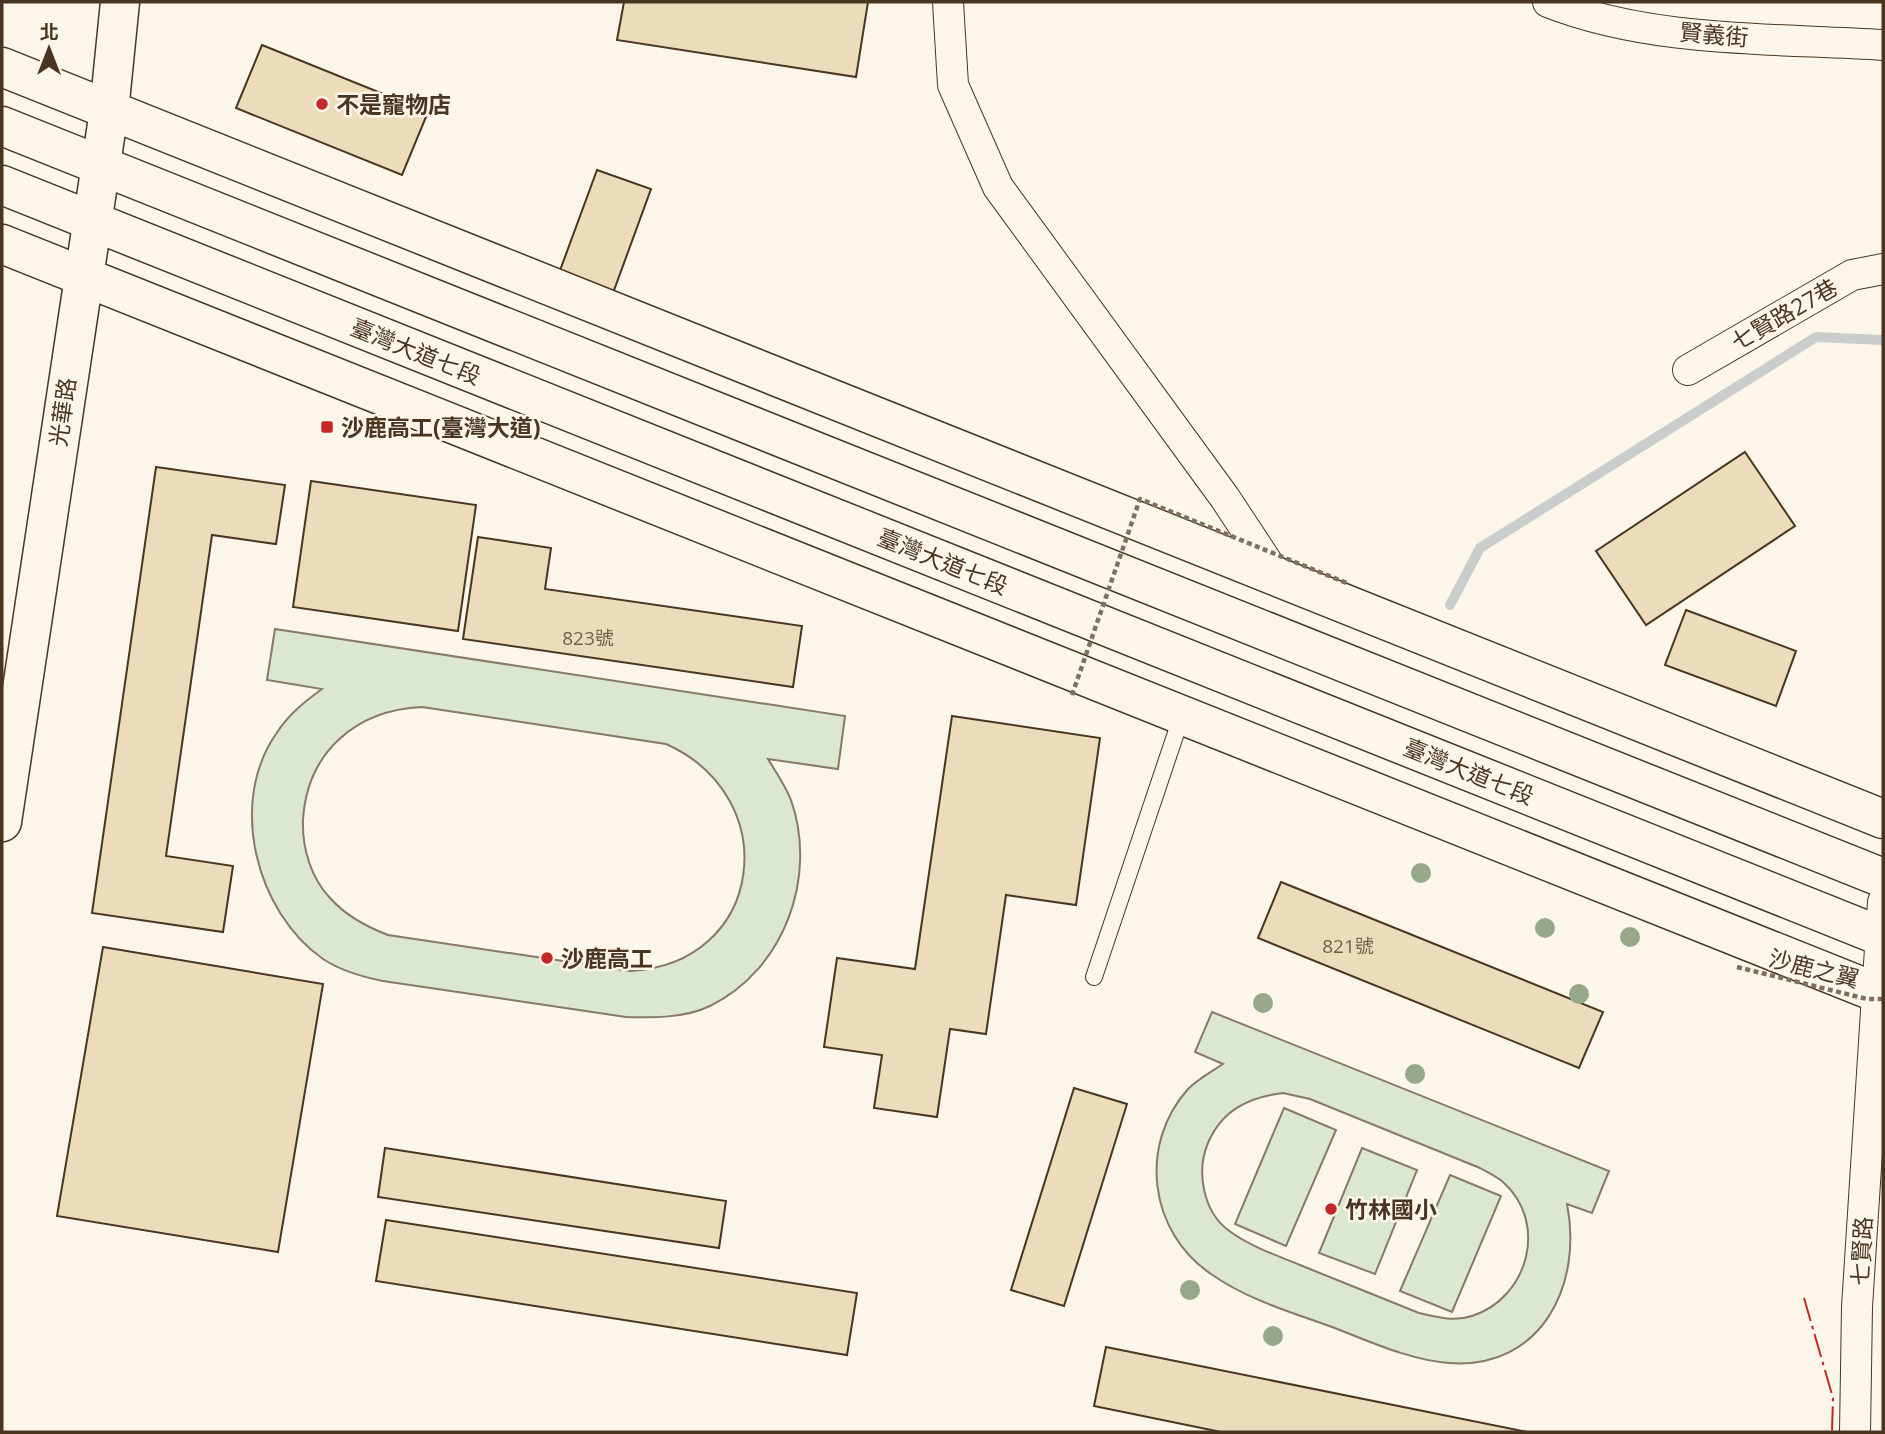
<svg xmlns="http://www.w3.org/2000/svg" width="1885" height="1434" viewBox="0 0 1885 1434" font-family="'Open Sans','Noto Sans TC',sans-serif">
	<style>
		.green { fill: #dce7d0; stroke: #887966; stroke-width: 2; fill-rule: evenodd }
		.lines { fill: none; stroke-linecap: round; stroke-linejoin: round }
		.stream { stroke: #c9cecd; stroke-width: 10 }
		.building { fill: #ecdcbc; stroke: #4a3520; stroke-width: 2 }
		.lane-casing { stroke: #4a3520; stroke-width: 18 }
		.street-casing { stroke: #4a3520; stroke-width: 32 }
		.secondary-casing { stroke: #4a3520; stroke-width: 41 }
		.primary-casing { stroke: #4a3520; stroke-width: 41 }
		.lane { stroke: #fbf6e9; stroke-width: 16 }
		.street { stroke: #fbf6e9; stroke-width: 30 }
		.secondary { stroke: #fbf6e9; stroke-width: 38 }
		.primary { stroke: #fbf6e9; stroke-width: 38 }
		.path-bridge { stroke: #7f6f5c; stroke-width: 4.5; stroke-dasharray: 5 3.5; stroke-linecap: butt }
		.power { stroke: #c62828; stroke-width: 2; stroke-dasharray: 24 5 3.5 5; stroke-linecap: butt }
		.tree { fill: #96a887 }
		.poi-dot { fill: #c62828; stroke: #fbf6e9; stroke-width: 2.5 }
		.labels { text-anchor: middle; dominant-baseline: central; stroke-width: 5; stroke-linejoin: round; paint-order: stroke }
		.number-label { font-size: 19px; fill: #725f47 }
		.street-label { font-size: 23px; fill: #4a3520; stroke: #fbf6e9 }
		.poi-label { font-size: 23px; font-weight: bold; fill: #4a3520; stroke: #fbf6e9; text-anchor: start }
	</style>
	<rect width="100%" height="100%" fill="#fbf6e9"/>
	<g class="green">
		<path d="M275 629 845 716 838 769 768 759C776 772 785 785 791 800 818 877 784 970 710 1006 685 1018 652 1018 626 1017L383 981C363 977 341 971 323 959 256 912 228 803 276 734 288 715 304 702 322 689L267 680ZM422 707 666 744C785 797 765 964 630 971L388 935C367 927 346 916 330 898 311 878 302 848 303 820 307 753 355 710 422 707Z"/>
		<path d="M1212 1012 1609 1171 1592 1213 1567 1204C1583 1284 1542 1370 1449 1363 1409 1360 1369 1341 1332 1327 1291 1312 1248 1300 1211 1274 1149 1232 1138 1145 1188 1089 1198 1079 1211 1072 1223 1064L1195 1052ZM1283 1093 1310 1099 1480 1168C1487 1172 1496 1176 1503 1182 1549 1223 1528 1298 1472 1316 1454 1322 1436 1317 1419 1313 1379 1297 1340 1281 1300 1265 1276 1255 1249 1246 1228 1230 1203 1211 1196 1171 1208 1143 1222 1110 1249 1097 1283 1093Z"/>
		<path d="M1284 1108 1336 1130 1286 1246 1235 1224Z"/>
		<path d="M1362 1148 1417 1170 1375 1274 1319 1253Z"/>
		<path d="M1450 1175 1501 1196 1452 1312 1400 1291Z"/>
	</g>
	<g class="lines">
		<path class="stream" d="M1450 605 1480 548 1816 337 1883 340"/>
	</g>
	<g class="building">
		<path d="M624 2H868L856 77 617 40Z"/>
		<path d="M262 45 428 112 402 175 236 108Z"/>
		<path d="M597 170 651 189 609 304 555 284Z"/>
		<path d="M1745 452 1795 526 1646 625 1596 551Z"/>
		<path d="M156 467 285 485 276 544 212 535 166 856 233 866 223 932 92 913Z"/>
		<path d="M311 481 476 505 458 631 293 607Z"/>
		<path d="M478 537 551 548 545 589 802 626 793 687 463 639Z"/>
		<path d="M1686 610 1796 651 1776 706 1665 665Z"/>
		<path d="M952 716 1100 738 1076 905 1006 895 986 1034 950 1029 937 1117 874 1108 882 1055 824 1047 837 958 915 969Z"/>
		<path d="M1281 882 1603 1012 1579 1068 1258 938Z"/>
		<path d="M103 947 323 984 278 1252 57 1216Z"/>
		<path d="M1074 1088 1127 1104 1064 1306 1011 1290Z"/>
		<path d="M385 1148 726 1201 719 1248 378 1197Z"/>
		<path d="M386 1220 857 1293 847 1355 376 1281Z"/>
		<path d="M1106 1347 1527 1432H1221L1094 1406Z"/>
	</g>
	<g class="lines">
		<g class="lane-casing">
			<path id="lane" d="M1094 977 1182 715"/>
		</g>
		<g class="street-casing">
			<g id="street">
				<path d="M948 2 953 85 998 187 1225 498 1277 577"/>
				<path d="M1548 2C1652 43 1773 38 1883 45"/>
				<path d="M1688 370 1852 275 1883 269"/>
				<path d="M1855 1432 1857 1307 1883 902"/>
			</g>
		</g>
		<g class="secondary-casing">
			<path id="secondary" d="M2 822 109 111 120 2"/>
		</g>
		<g class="primary-casing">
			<g id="primary">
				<path d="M2 67 1883 819"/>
				<path d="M2 126 1883 878"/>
				<path d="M2 185 1883 937"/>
				<path d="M2 244 1883 995"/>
			</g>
		</g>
		<use href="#lane" class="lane"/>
		<use href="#street" class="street"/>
		<use href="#secondary" class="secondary"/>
		<use href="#primary" class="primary"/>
		<g class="path-bridge">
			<path d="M1072 695 1140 499 1349 584"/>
			<path d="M1737 967 1867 999H1883"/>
		</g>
		<path class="power" d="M1804 1298 1833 1398 1832 1432"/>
	</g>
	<g class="tree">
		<circle cx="1421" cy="873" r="10"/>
		<circle cx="1545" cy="928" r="10"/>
		<circle cx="1630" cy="937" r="10"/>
		<circle cx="1579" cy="994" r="10"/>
		<circle cx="1263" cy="1003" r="10"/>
		<circle cx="1415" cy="1074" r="10"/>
		<circle cx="1190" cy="1290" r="10"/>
		<circle cx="1273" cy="1336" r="10"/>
	</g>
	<g class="poi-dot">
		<circle cx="322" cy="104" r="7"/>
		<rect x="320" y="420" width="14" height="14" rx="3.5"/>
		<circle cx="547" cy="958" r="7"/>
		<circle cx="1331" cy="1209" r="7"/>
	</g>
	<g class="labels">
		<g class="number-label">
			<text x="588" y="638">823號</text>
			<text x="1348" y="946">821號</text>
		</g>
		<g class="street-label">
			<text transform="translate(1714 34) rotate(5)">賢義街</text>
			<text transform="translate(1784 314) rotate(-30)">七賢路27巷</text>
			<text transform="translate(416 351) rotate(22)">臺灣大道七段</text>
			<text transform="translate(62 412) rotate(-82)">光華路</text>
			<text transform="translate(943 561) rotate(22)">臺灣大道七段</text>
			<text transform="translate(1469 771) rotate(22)">臺灣大道七段</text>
			<text transform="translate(1814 968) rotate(14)">沙鹿之翼</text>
			<text transform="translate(1861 1251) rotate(-87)">七賢路</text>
		</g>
		<g class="poi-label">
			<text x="336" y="104">不是寵物店</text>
			<text x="341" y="427">沙鹿高工(臺灣大道)</text>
			<text x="561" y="958">沙鹿高工</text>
			<text x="1345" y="1209">竹林國小</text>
		</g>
	</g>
	<rect width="1885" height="1434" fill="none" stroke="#4a3520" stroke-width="7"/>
	<g transform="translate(49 49)" stroke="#fbf6e9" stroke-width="5" paint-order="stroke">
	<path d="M0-5L12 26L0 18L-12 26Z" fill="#4a3520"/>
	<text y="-10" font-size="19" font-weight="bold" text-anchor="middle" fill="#4a3520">北</text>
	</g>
</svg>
